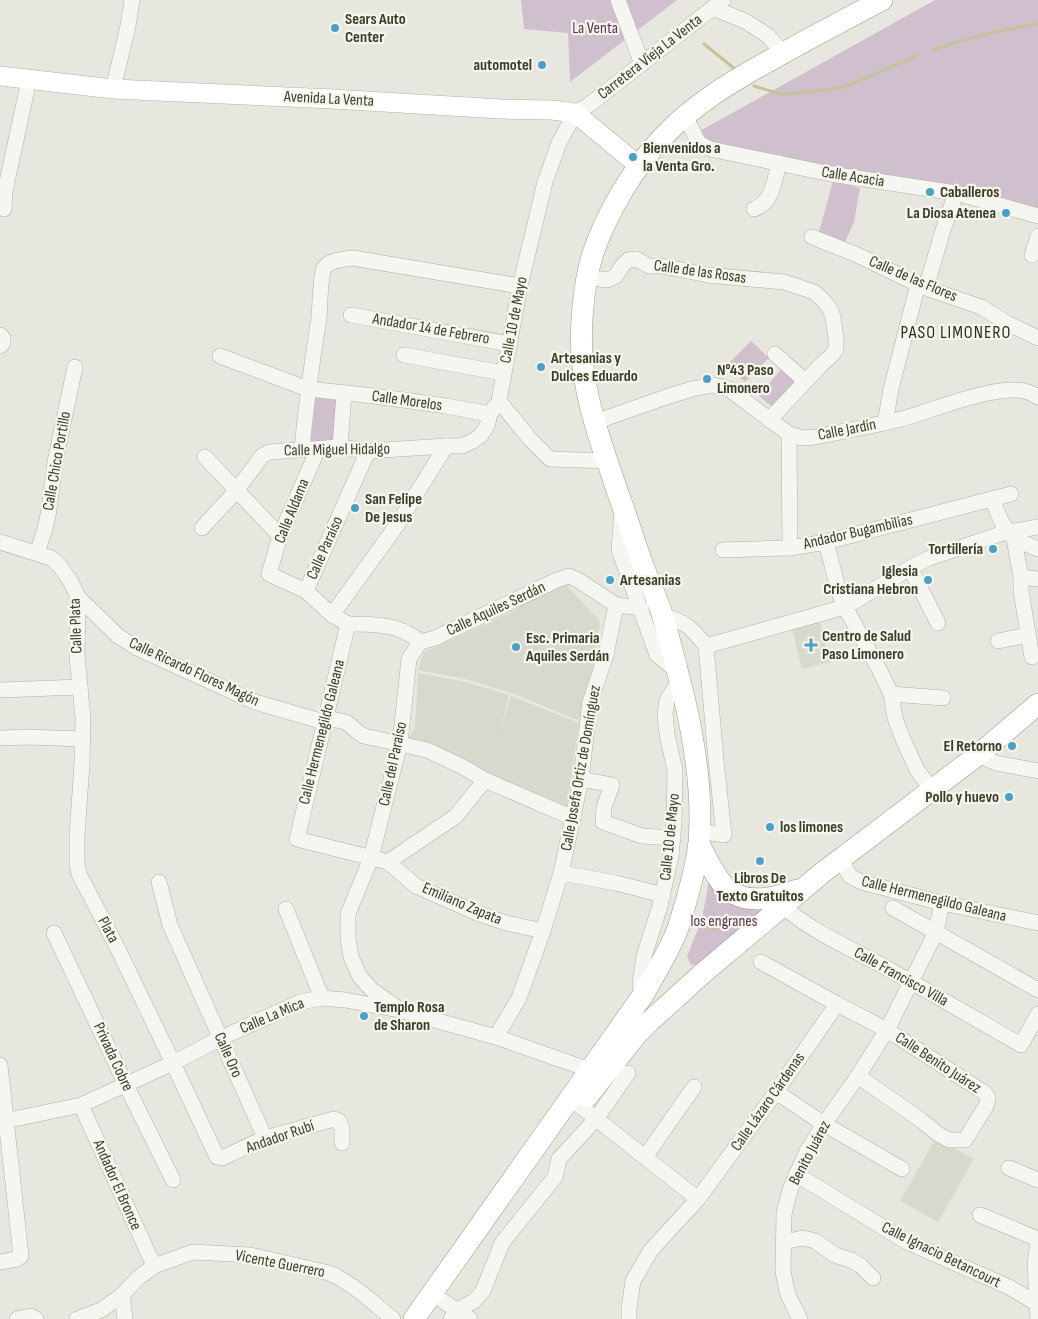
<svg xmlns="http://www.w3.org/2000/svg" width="1038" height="1319" viewBox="0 0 1038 1319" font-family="'Sofia Sans Condensed',sans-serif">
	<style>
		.built { fill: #d8d9cd }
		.green { fill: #d0c0cd }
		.water { fill: #c5c39c }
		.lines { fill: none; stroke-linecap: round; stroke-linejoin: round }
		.stream { stroke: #c5c39c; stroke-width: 3 }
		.minor-casing { stroke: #b0b1a5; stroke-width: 16 }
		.major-casing { stroke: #b1b29f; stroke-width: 20 }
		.highway-casing { stroke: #9c9d87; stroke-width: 22 }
		.minor { stroke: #f5f6f1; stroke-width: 15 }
		.major { stroke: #fff; stroke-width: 19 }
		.highway { stroke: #fff; stroke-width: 21 }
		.poi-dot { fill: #4ba1c5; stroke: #f5f5ee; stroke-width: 2 }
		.labels { text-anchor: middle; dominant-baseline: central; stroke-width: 4.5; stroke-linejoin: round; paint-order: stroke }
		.poi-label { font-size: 16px; font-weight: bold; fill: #3c3d29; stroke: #f5f5ee; text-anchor: start }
		.park-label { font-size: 16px; fill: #583750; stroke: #f5f5ee }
		.street-label { font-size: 16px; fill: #3c3d29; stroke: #f5f5ee }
		.neighbourhood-label { font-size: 18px; letter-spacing: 1px; fill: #2c2e1b; stroke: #f5f5ee }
	</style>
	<rect width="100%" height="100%" fill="#e7e7df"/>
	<g class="built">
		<path d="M563 582 600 621 596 656 580 721 512 693 466 679 418 670 424 652 512 612 556 583Z"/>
		<path d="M820 622 830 662 802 669 792 629Z"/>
		<path d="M418 673 465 682 509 695 500 732 511 696 579 723 566 811 488 778 471 762 437 746 408 738 415 728Z"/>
		<path d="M936 1138 974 1159 938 1222 900 1201Z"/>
	</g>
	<g class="green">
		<path d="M521 0H677L570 82 568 33 524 29Z"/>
		<path d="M935 0H1038V211L986 195 708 143 700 131Z"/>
		<path d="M833 181 860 188 854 222 845 242 819 232Z"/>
		<path d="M751 341 769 358 745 382 727 365Z"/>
		<path d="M783 367 798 379 776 410 759 396Z"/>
		<path d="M315 393 340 398 336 443 308 441Z"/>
		<path d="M709 879 776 909 705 964 691 965 687 956 701 922 706 898Z"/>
	</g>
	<path class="water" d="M714 915 720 917 719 921 721 926 717 930C708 932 702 925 708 917Z"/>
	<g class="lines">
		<g class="stream">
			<path d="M704 44 735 69"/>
			<path d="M933 50C968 37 1001 30 1038 24"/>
			<path d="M754 86 780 94 810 92 844 87 917 56"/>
		</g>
		<g class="minor-casing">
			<g id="minor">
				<path d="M618 0 642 64"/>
				<path d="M713 8 745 21 767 35 784 53"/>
				<path d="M113 89 128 26 132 0"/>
				<path d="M685 116 699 143 710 149 831 174 956 193 1038 216"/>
				<path d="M4 209 5 191 29 80"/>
				<path d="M754 209C773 202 774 181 779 163"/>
				<path d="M812 237 855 254 926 288 981 307 1007 323 1038 338"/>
				<path d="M1032 255 1038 236"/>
				<path d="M587 277 607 280 616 276 622 266 628 260 636 259 649 266H662L708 275 784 282 814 292 824 301 830 309 833 317 836 338V349L832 355 822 364 769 420"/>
				<path d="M926 288 943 230 956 193"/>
				<path d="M351 315 510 344"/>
				<path d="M0 335 3 338V343L0 346"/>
				<path d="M775 354 805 381"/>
				<path d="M404 355 503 373"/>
				<path d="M220 356 308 389 374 396 446 406 490 414 495 406"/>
				<path d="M595 422 669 396 692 389 713 385 729 389 789 434 802 438 815 437C843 431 873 426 901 419 932 411 999 382 1028 392 1031 393 1035 395 1038 397"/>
				<path d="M885 423 891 389 918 284"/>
				<path d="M789 434 790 548"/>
				<path d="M340 447 344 393"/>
				<path d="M302 449C306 405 312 362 319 318 320 307 320 277 324 268 329 260 344 259 353 258L520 286"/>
				<path d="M318 449 280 536 269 574 306 591 332 615 348 624"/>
				<path d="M205 457 280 536"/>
				<path d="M607 461 550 459 530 439 499 401 520 286 545 182 559 143 575 113 589 105 723 0"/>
				<path d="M992 499 1002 523 1014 539 1021 577V591L1032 657"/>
				<path d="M622 512 619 550 657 655 677 671"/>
				<path d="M202 528 237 490 262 456 269 452 340 447 368 451 446 446H462L473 441 481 435 487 426 490 414"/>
				<path d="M1014 539 1038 549"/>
				<path d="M0 542 51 558 59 565 71 582 78 597 77 656 83 718 82 763 77 836V863L79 874 116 945 173 1063 217 1157 222 1158 265 1138 334 1119 339 1121 342 1129V1143"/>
				<path d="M826 542 839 592 845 607 879 669 891 694 895 718 902 737 917 770 932 790"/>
				<path d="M723 550 790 548 826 542 1011 494"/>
				<path d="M37 553 45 529 49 510 55 462 75 367"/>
				<path d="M910 568 938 623"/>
				<path d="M1021 577 1038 579"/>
				<path d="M306 591 368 451"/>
				<path d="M78 597 118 636 137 648 255 702 324 722"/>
				<path d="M332 615 397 525 446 446"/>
				<path d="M662 615C687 623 690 626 706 646"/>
				<path d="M348 624 297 839 388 862 416 886 477 913 506 923 543 931"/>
				<path d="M348 624C365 624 392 624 407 633 412 635 416 639 420 642"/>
				<path d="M998 641 1028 635"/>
				<path d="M420 642 435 638 557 580 569 576 578 580 616 605 641 608"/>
				<path d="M706 646 845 607 910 568 927 559 1003 533 1038 527"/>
				<path d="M0 690 80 687"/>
				<path d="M891 694 943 698"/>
				<path d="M326 718 346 722 358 732 364 736 427 750 463 767 485 780 573 818"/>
				<path d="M0 738 27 737 83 739"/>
				<path d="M978 755 996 763 1038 771"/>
				<path d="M581 779 612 785 604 807 603 822 642 836 673 838"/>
				<path d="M699 831 724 835 716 760 706 646"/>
				<path d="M841 860 850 876 861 882 942 903 1038 923"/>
				<path d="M388 862 456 816 485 780"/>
				<path d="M561 873 616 883 663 895"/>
				<path d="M159 882 170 925 265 1138"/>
				<path d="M783 906C809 930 850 948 881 965 928 991 974 1018 1021 1045L1038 1014"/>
				<path d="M893 908 1038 990"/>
				<path d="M286 909 322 998"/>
				<path d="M54 933 126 1085 173 1180"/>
				<path d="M761 962 837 1004 887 1030 985 1093 988 1098 986 1106 965 1140H949L938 1134 922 1121 858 1076"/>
				<path d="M643 995 640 984 644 956 660 906 671 856 674 822 675 770 667 735 665 714 667 700 680 680"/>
				<path d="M396 1007 372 990 360 977 351 957 348 938V914L371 858 400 743 409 659 420 642"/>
				<path d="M496 1037 519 998 543 931 561 873 581 779 590 702 606 655 616 605"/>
				<path d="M0 1065 21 1256 17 1259 0 1262"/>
				<path d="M776 1092 824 1124 902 1169"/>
				<path d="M81 1105 154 1266"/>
				<path d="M580 1106 698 1199"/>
				<path d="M0 1122 81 1105 173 1063 221 1038 300 1002 322 998 345 1000 399 1010 496 1037 590 1070"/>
				<path d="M645 1157 694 1087"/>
				<path d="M1009 1168 1038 1180"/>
				<path d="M796 1174 907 1242 1009 1287 1036 1303"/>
				<path d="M980 1215 1038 1239"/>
				<path d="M1038 1241 1035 1265 1038 1319"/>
				<path d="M783 1242 803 1238 815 1241 835 1255 851 1260 861 1266 873 1278"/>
				<path d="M122 1295 125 1319"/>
				<path d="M443 1301 470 1319"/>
				<path d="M17 1319 30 1316 36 1319"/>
				<path d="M77 1319 101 1310 122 1295 138 1278 154 1266 193 1252 250 1255 329 1273C353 1283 373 1303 393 1319"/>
				<path d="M451 1319 456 1311 474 1301 483 1291 502 1243 555 1177 559 1159 596 1119 628 1073"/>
				<path d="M629 1319V1308L633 1281 651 1250 698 1199 776 1092 837 1004"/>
				<path d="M800 1319 788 1295 783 1272 784 1214 790 1190 807 1151 824 1124 858 1076 887 1030 936 932 942 903"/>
			</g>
		</g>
		<g class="major-casing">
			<path id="major" d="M0 76 113 89 333 99 501 109 552 110 575 113 639 166"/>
		</g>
		<g class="highway-casing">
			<g id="highway">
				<path d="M699 844C706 857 715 877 726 888 746 906 775 898 797 890"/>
				<path d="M587 1097 637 1034 649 1022 703 973 822 873 978 755 1038 704"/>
				<path d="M414 1319 643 995C654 975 667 955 676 933 680 924 682 914 685 905 691 884 697 864 699 842 703 793 695 744 684 697 677 670 671 644 663 617 658 601 650 584 644 568 635 544 628 520 619 496 605 454 588 411 583 366 579 334 583 287 592 256 606 214 633 168 664 136 694 104 731 82 769 61 806 40 844 20 882 0"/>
			</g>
		</g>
		<use href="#minor" class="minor"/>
		<use href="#major" class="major"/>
		<use href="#highway" class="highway"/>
	</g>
	<g class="poi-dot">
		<circle cx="335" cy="28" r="5"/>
		<circle cx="542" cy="65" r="5"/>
		<circle cx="633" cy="157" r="5"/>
		<circle cx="930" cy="192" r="5"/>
		<circle cx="1006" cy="213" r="5"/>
		<circle cx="541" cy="367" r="5"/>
		<circle cx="707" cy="379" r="5"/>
		<circle cx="355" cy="508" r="5"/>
		<circle cx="993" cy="549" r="5"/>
		<circle cx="610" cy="580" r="5"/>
		<circle cx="928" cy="580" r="5"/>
		<path d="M808.5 637.5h5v5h5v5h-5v5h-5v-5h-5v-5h5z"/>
		<circle cx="516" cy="647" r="5"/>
		<circle cx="1012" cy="746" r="5"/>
		<circle cx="1009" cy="797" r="5"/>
		<circle cx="770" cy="827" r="5"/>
		<circle cx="760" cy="861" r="5"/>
		<circle cx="364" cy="1016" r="5"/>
	</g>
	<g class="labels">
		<g class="poi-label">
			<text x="345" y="19">Sears Auto<tspan x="345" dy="18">Center</tspan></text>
			<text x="532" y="65" text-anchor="end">automotel</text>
			<text x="643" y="148">Bienvenidos a<tspan x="643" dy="18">la Venta Gro.</tspan></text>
			<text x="940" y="192">Caballeros</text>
			<text x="996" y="213" text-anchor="end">La Diosa Atenea</text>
			<text x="551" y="358">Artesanias y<tspan x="551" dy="18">Dulces Eduardo</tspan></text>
			<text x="717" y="370">N°43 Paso<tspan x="717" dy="18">Limonero</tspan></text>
			<text x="365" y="499">San Felipe<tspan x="365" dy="18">De Jesus</tspan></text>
			<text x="983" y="549" text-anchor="end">Tortillería</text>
			<text x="918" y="571" text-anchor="end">Iglesia<tspan x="918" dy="18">Cristiana Hebron</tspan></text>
			<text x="620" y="580">Artesanias</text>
			<text x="822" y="636">Centro de Salud<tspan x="822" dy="18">Paso Limonero</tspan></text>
			<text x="526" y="638">Esc. Primaria<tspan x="526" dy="18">Aquiles Serdán</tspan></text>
			<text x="1002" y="746" text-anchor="end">El Retorno</text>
			<text x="999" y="797" text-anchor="end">Pollo y huevo</text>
			<text x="780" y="827">los limones</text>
			<text x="760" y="878" text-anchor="middle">Libros De<tspan x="760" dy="18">Texto Gratuitos</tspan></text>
			<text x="374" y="1007">Templo Rosa<tspan x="374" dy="18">de Sharon</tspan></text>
		</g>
		<g class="park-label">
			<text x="595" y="28">La Venta</text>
			<text x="724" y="921">los engranes</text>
		</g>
		<g class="street-label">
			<text transform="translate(650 57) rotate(-38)">Carretera Vieja La Venta</text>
			<text transform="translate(329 99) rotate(3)">Avenida La Venta</text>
			<text transform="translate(853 177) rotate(9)">Calle Acacia</text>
			<text transform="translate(700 272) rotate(8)">Calle de las Rosas</text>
			<text transform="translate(913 279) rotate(23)">Calle de las Flores</text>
			<text transform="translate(514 320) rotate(-79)">Calle 10 de Mayo</text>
			<text transform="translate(431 329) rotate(10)">Andador 14 de Febrero</text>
			<text transform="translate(407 401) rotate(8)">Calle Morelos</text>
			<text transform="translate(847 430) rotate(-11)">Calle Jardín</text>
			<text transform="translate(337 450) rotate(-1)">Calle Miguel Hidalgo</text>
			<text transform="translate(57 461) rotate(-80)">Calle Chico Portillo</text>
			<text transform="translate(292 511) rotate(-68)">Calle Aldama</text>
			<text transform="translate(858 532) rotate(-13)">Andador Bugambilias</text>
			<text transform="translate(325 548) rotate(-66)">Calle Paraíso</text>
			<text transform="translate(496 609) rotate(-25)">Calle Aquiles Serdán</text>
			<text transform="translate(76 626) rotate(-92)">Calle Plata</text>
			<text transform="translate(194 672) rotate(25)">Calle Ricardo Flores Magón</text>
			<text transform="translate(322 732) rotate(-76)">Calle Hermenegildo Galeana</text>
			<text transform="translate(393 764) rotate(-78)">Calle del Paraíso</text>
			<text transform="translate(581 768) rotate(-80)">Calle Josefa Ortiz de Domínguez</text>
			<text transform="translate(670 837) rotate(-84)">Calle 10 de Mayo</text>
			<text transform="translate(934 899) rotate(14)">Calle Hermenegildo Galeana</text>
			<text transform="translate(462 904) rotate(23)">Emiliano Zapata</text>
			<text transform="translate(108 930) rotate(62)">Plata</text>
			<text transform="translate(901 977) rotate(29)">Calle Francisco Villa</text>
			<text transform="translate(272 1016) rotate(-23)">Calle La Mica</text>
			<text transform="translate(228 1055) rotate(66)">Calle Oro</text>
			<text transform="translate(113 1057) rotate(65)">Privada Cobre</text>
			<text transform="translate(938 1063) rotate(33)">Calle Benito Juárez</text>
			<text transform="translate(768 1102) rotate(-55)">Calle Lázaro Cárdenas</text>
			<text transform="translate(280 1137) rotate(-19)">Andador Rubí</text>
			<text transform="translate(810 1153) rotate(-62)">Benito Juárez</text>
			<text transform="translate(117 1185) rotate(66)">Andador El Bronce</text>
			<text transform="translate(941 1255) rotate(26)">Calle Ignacio Betancourt</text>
			<text transform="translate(280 1264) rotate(11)">Vicente Guerrero</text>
		</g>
		<g class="neighbourhood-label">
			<text x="956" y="332">PASO LIMONERO</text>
		</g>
	</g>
</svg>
